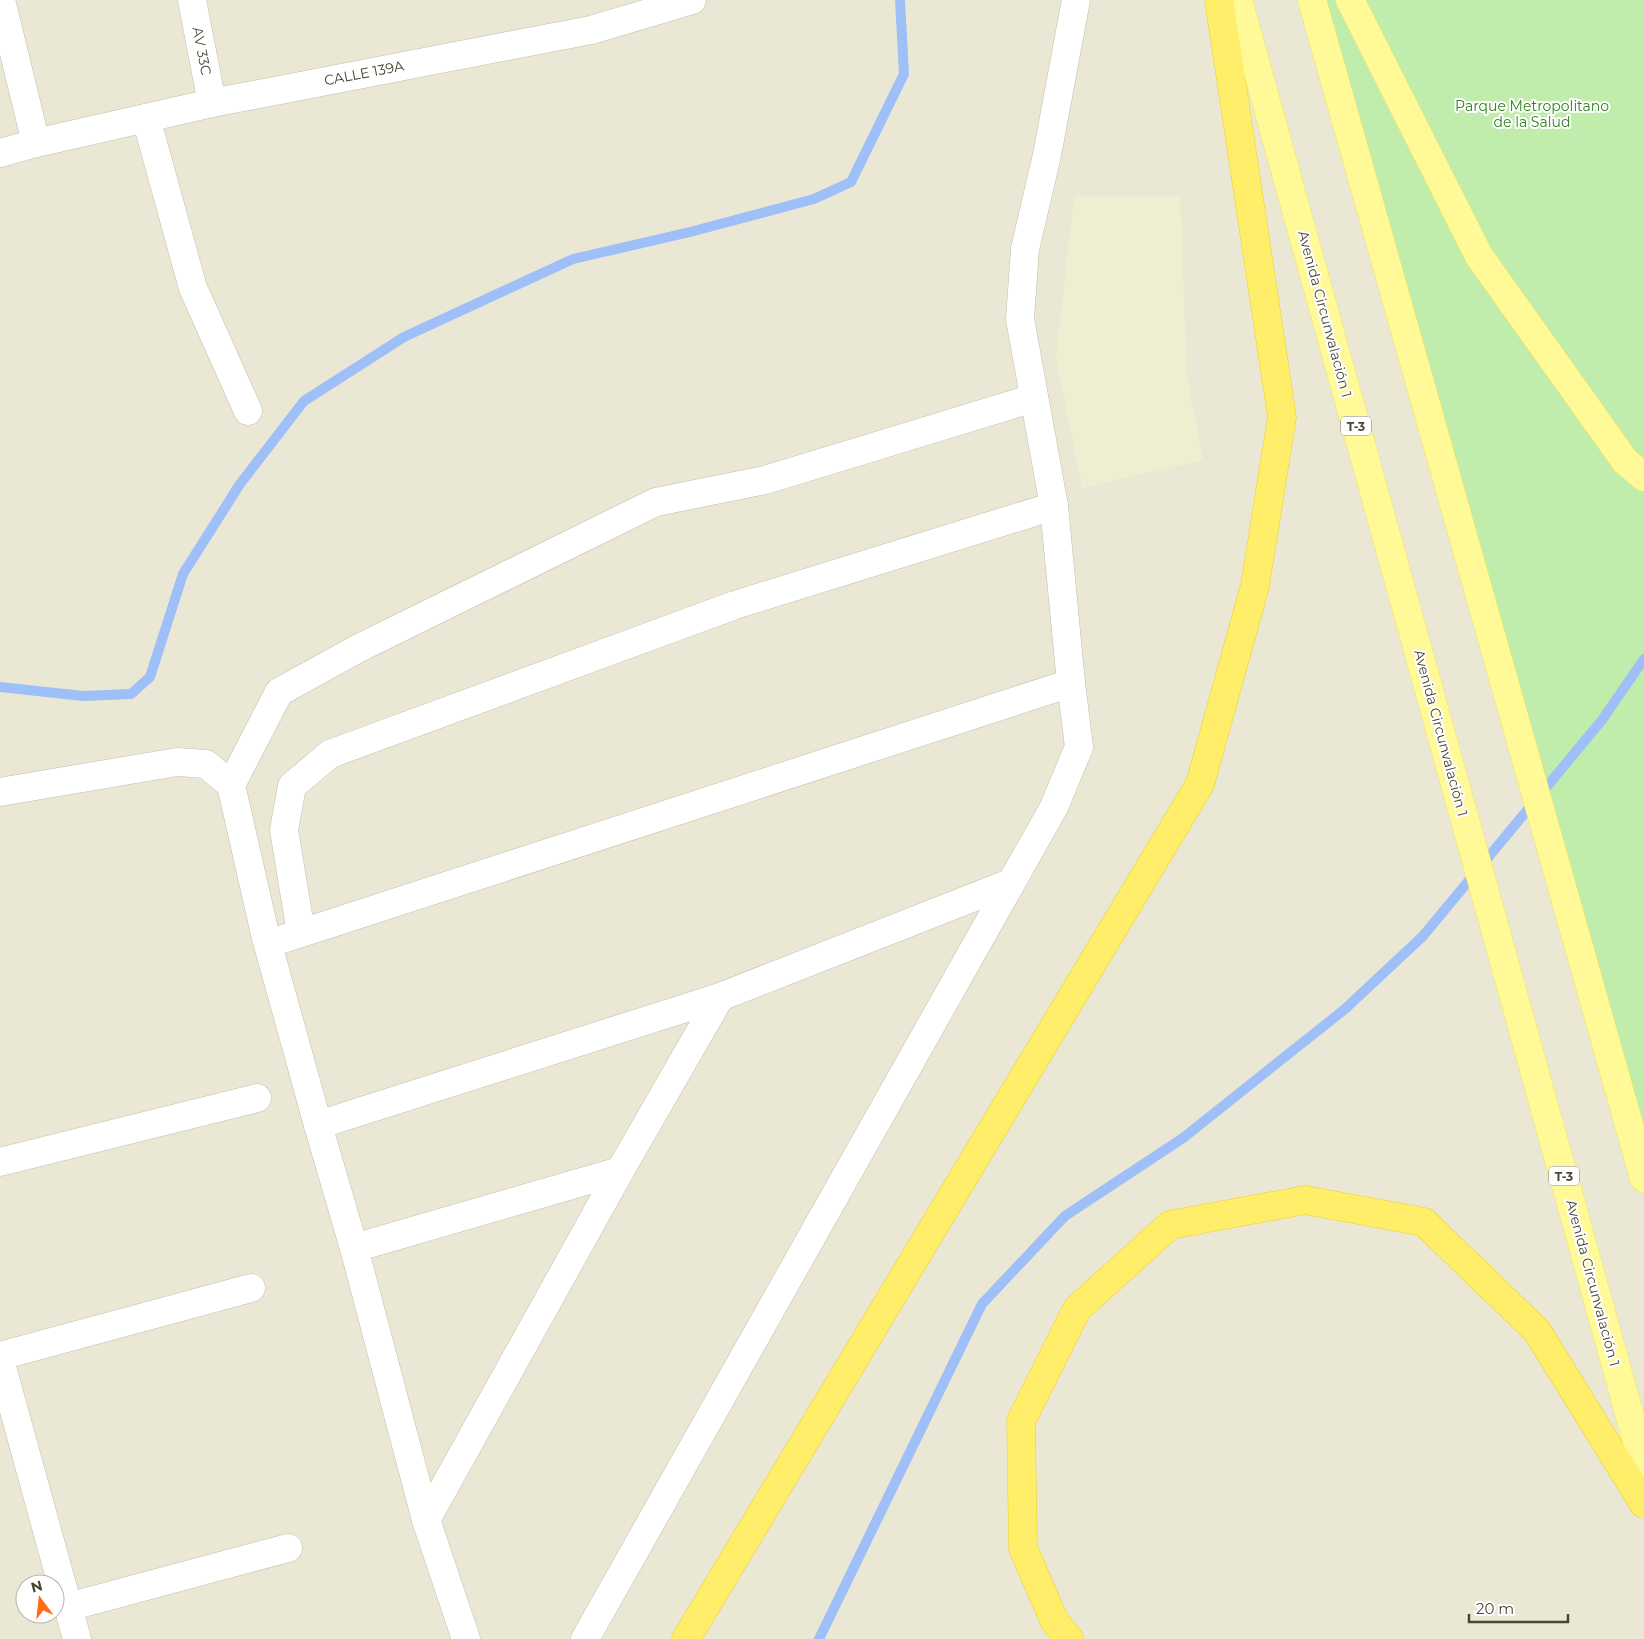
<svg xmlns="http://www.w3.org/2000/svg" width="1644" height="1639" viewBox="0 0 1644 1639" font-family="Montserrat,sans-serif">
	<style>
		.residential { fill: #eae8d5; fill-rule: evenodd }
		.education { fill: #f0eed0 }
		.green { fill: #c1edac }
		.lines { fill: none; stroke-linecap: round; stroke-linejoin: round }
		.stream { stroke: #9ebff8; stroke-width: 10 }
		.street-casing { stroke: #c2bfa9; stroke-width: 29 }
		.primary-casing { stroke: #f0e45b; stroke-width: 29 }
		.highway-casing { stroke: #edd129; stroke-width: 29 }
		.street { stroke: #fff; stroke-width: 28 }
		.primary { stroke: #fff997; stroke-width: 28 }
		.highway { stroke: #ffee69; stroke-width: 28 }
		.labels { text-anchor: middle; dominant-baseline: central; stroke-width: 4; stroke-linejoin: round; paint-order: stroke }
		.shield { fill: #fff; stroke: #807e72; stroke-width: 1 }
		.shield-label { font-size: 12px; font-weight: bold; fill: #494635 }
		.street-label { font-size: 14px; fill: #494635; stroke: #fff }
		.park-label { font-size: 14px; fill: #318222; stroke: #fff }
	</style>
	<rect width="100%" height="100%" fill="#f5f4e7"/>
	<path class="residential" d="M0 0H1644V1639H0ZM25 1584H55V1614H25Z"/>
	<path class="education" d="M1074 196H1180L1187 377 1203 460 1082 488 1056 358Z"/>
	<path class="green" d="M1312 0H1644V1178Z"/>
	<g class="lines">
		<g class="stream">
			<path d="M0 687 83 696 131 694 150 677 183 574 240 484 304 401 404 337 573 259 690 232 814 199 851 182 904 74 900 0"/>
			<path d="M819 1639 982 1304 1065 1216 1183 1138 1345 1009 1423 936 1602 720 1644 659"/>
		</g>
		<g class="street-casing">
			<g id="street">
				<path d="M1 0 36 143"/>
				<path d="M192 0 212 103"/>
				<path d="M146 118 193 288 248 411"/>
				<path d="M0 153 36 143 212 103 591 30 692 0"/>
				<path d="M231 785 279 692 359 648 656 502 765 480 1034 398"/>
				<path d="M0 792 177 762 206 764 231 785 265 934 318 1125 354 1248 426 1520 466 1639"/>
				<path d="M301 933 284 830 292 786 330 754 735 605 1054 506"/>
				<path d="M283 939 1071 683"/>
				<path d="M318 1125 720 997 1010 883"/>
				<path d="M0 1162 257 1098"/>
				<path d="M354 1248 620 1171"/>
				<path d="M0 1356 251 1288"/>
				<path d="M0 1360 77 1639"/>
				<path d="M426 1520 620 1171 720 997"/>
				<path d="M68 1607 288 1548"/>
				<path d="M585 1639 1054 807 1079 747 1071 683 1054 506 1020 319 1025 249 1047 155 1076 0"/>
			</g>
		</g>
		<g class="primary-casing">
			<g id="primary">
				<path d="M1238 0 1644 1467"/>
				<path d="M1312 0 1644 1178"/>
				<path d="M1350 0 1479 256 1625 461 1644 477"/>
			</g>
		</g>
		<g class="highway-casing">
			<g id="highway">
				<path d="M686 1639 1200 784 1255 586 1282 417 1219 0"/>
				<path d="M1069 1639 1055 1622 1023 1548 1021 1421 1077 1309 1170 1225 1305 1200 1424 1222 1537 1331 1644 1504"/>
			</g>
		</g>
		<use href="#street" class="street"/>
		<use href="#primary" class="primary"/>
		<use href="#highway" class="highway"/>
	</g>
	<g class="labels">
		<g class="shield">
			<rect x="1341" y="416.5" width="30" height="19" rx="4"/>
			<rect x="1549" y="1166.5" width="30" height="19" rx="4"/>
		</g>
		<g class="shield-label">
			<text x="1356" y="426">T-3</text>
			<text x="1564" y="1176">T-3</text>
		</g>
		<g class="street-label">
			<text transform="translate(202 51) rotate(79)">AV 33C</text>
			<text transform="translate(364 73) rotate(-11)">CALLE 139A</text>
			<text transform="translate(1325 314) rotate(75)">Avenida Circunvalación 1</text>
			<text transform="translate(1441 733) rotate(75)">Avenida Circunvalación 1</text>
			<text transform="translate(1593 1283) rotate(75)">Avenida Circunvalación 1</text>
		</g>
		<g class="park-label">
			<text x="1532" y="106">Parque Metropolitano<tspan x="1532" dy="16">de la Salud</tspan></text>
		</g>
	</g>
	<g transform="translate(40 1599) rotate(345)"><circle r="24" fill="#ffffff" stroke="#b6b5ae"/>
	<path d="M0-4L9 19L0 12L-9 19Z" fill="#ff6c15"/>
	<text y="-8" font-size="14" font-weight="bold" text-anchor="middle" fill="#494635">N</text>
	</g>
	<path d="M1469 1614v8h99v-8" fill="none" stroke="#494635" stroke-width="2.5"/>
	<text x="1476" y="1614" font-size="15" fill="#494635" stroke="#ffffff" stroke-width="4" paint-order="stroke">20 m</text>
</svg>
